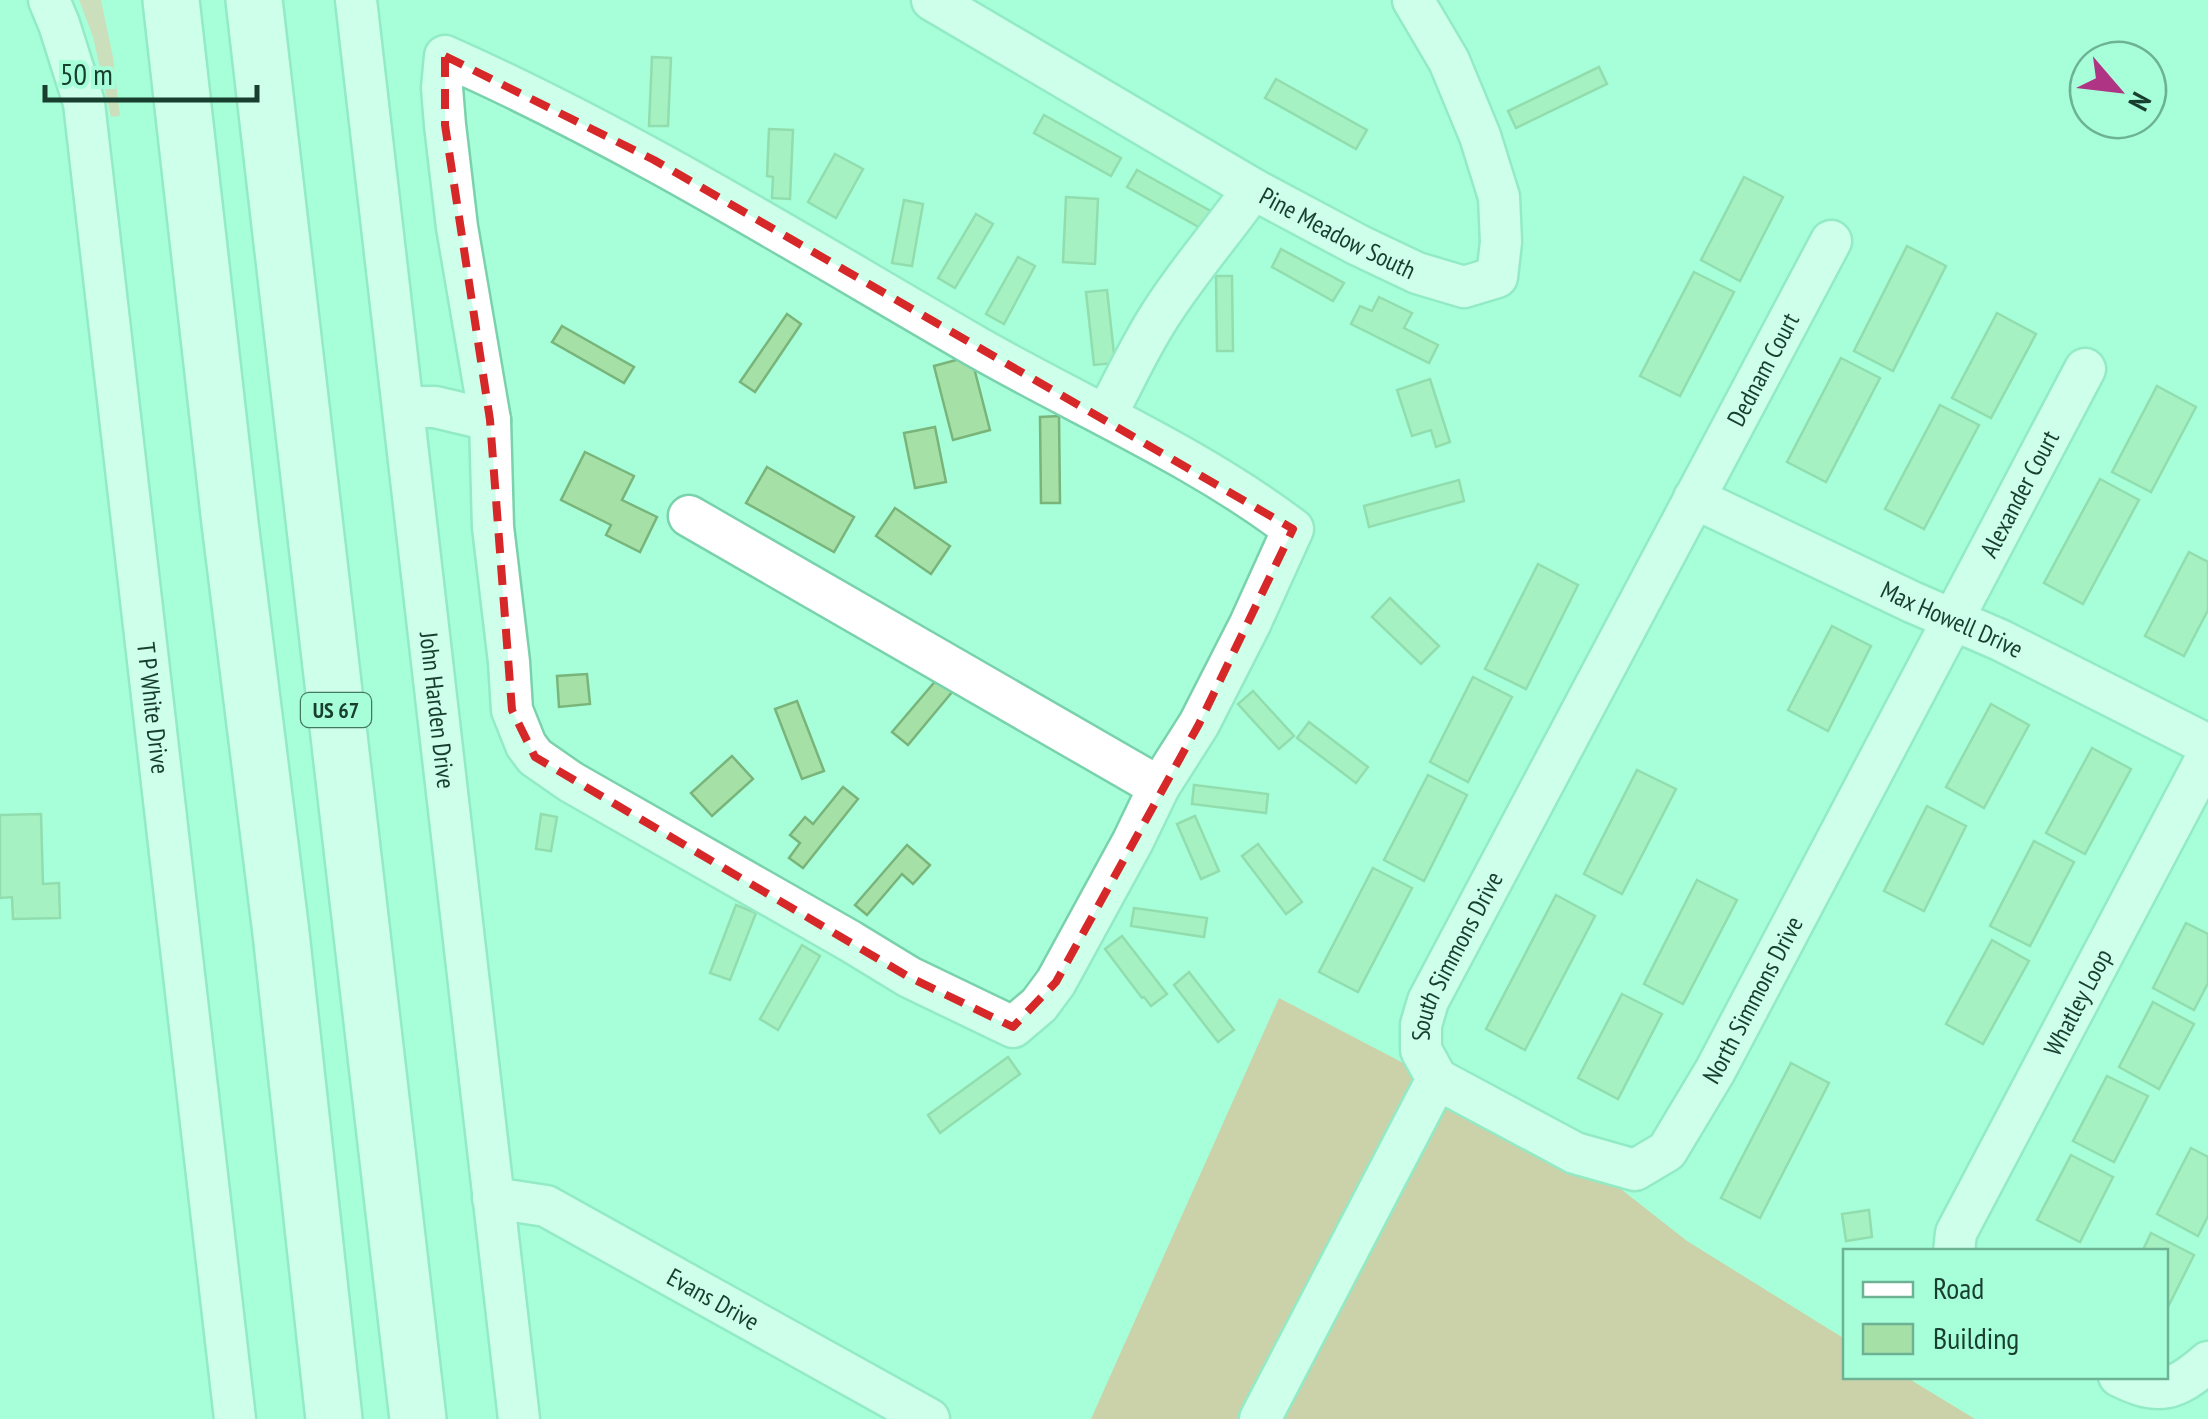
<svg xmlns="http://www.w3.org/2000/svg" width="2208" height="1419" viewBox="0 0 2208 1419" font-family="'PT Sans Narrow',sans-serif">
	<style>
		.green { fill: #fab99b }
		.forest { fill: #f8996e }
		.building { fill: #a5e1a6; stroke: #79b47b; stroke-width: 2.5 }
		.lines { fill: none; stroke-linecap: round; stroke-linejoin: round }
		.minor-casing { stroke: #7ad2ad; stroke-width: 45 }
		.highway-casing { stroke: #7ad2ad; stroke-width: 60 }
		.minor { stroke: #fff; stroke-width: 40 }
		.highway { stroke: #fff; stroke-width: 55 }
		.marked { fill: none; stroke: #d62828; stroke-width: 8; stroke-dasharray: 20 12; stroke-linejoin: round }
		.labels { text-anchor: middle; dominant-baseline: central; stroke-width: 8; stroke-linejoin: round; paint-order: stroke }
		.shield { fill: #a6ffd8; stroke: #437862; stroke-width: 2.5 }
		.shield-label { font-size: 22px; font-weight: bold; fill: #183e2f }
		.street-label { font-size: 25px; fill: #183e2f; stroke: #a6ffd8 }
	</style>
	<rect width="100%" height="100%" fill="#a6ffd8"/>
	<path class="green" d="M79 0H101L113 57 120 116 111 117 93 37Z"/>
	<path class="forest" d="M1279 998 1575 1153 1687 1241 1845 1339 1846 1376 1906 1377 1975 1419H1091Z"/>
	<g class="building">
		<path d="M652 57 671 58 668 126H649Z"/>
		<path d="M1599 67 1607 84 1516 128 1508 111Z"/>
		<path d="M1276 79 1367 130 1356 149 1265 98Z"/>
		<path d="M1044 115 1121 158 1111 176 1034 133Z"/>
		<path d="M769 129 793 130 790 199 772 198 773 177 767 176Z"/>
		<path d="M835 154 863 169 836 218 808 202Z"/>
		<path d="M1137 170 1216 214 1206 231 1127 187Z"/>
		<path d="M1744 177 1783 197 1740 281 1701 260Z"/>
		<path d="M1066 197 1098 199 1095 264 1063 262Z"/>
		<path d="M904 200 923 204 912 266 892 263Z"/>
		<path d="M976 214 993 224 955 288 938 278Z"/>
		<path d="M1907 246 1946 266 1893 371 1854 351Z"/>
		<path d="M1281 249 1344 283 1333 301 1272 267Z"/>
		<path d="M1018 257 1035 266 1004 324 986 314Z"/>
		<path d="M1694 272 1734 292 1680 396 1640 376Z"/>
		<path d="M1216 276H1232L1233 351H1217Z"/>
		<path d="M1107 290 1115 363 1094 365 1086 292Z"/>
		<path d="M1379 297 1412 313 1404 328 1438 345 1429 363 1351 324 1360 306 1372 311Z"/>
		<path d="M1997 313 2036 334 1991 418 1952 398Z"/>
		<path d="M787 314 801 324 755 392 740 382Z"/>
		<path d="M562 326 634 367 624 383 552 342Z"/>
		<path d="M971 356 990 430 953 440 934 366Z"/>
		<path d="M1841 358 1880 378 1826 482 1787 462Z"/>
		<path d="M1430 379 1450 442 1436 447 1431 430 1412 436 1397 390Z"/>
		<path d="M2157 386 2196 407 2151 492 2112 472Z"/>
		<path d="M1940 405 1979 425 1924 529 1885 509Z"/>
		<path d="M1059 416 1060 503H1041L1040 417Z"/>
		<path d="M935 427 946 482 915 488 904 433Z"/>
		<path d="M585 452 634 476 622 500 657 517 640 552 606 535 611 525 561 500Z"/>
		<path d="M767 467 854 517 834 552 746 503Z"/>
		<path d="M2100 479 2139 500 2083 604 2044 583Z"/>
		<path d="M1459 480 1464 501 1369 527 1364 506Z"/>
		<path d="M895 508 950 546 931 574 876 536Z"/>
		<path d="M2189 552 2208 562V610L2184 656 2145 636Z"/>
		<path d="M1538 564 1578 585 1526 689 1485 669Z"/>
		<path d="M1390 598 1439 646 1421 664 1372 617Z"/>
		<path d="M1832 626 1871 646 1828 731 1788 710Z"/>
		<path d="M587 674 590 704 559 707 557 676Z"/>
		<path d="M1473 677 1512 697 1468 782 1430 762Z"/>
		<path d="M938 678 953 691 908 745 892 732Z"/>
		<path d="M1253 691 1294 736 1279 749 1238 704Z"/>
		<path d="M797 701 824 771 802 779 775 709Z"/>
		<path d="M1991 704 2029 725 1984 808 1946 787Z"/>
		<path d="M1309 722 1368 767 1356 783 1297 738Z"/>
		<path d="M2092 748 2131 769 2085 854 2046 833Z"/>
		<path d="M732 756 753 779 712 816 691 793Z"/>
		<path d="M1637 770 1676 789 1622 894 1584 874Z"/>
		<path d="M1428 775 1467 795 1424 881 1384 860Z"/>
		<path d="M1194 785 1268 794 1266 813 1192 804Z"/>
		<path d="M843 787 858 799 803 868 789 858 800 843 790 835 805 817 813 824Z"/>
		<path d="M1927 806 1966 826 1924 911 1884 891Z"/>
		<path d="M41 814 43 884 59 883 60 918 13 919 12 897 0 898V815Z"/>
		<path d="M541 814 557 817 551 851 536 849Z"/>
		<path d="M1195 816 1219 871 1201 879 1177 824Z"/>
		<path d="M2034 841 2074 862 2030 946 1990 926Z"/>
		<path d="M1258 844 1302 902 1286 914 1242 856Z"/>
		<path d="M907 845 930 865 913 884 902 874 867 915 855 905Z"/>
		<path d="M1373 868 1412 888 1358 992 1319 972Z"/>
		<path d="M1697 880 1737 900 1683 1004 1644 984Z"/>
		<path d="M1556 895 1595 916 1525 1050 1486 1029Z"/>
		<path d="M736 905 756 913 730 980 710 973Z"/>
		<path d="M1134 908 1207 918 1204 937 1131 926Z"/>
		<path d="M2186 923 2208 934V983L2194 1010 2153 988Z"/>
		<path d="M1122 936 1167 994 1151 1006 1144 997 1142 998 1105 949Z"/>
		<path d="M1992 940 2029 961 1983 1044 1946 1024Z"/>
		<path d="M802 945 820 956 778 1030 760 1019Z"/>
		<path d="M1189 972 1234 1030 1218 1042 1174 985Z"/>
		<path d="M1622 994 1662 1014 1618 1099 1578 1078Z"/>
		<path d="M2153 1002 2194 1024 2159 1089 2119 1067Z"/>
		<path d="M1008 1057 1020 1074 940 1133 928 1115Z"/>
		<path d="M1791 1063 1829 1083 1760 1218 1721 1198Z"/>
		<path d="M2107 1076 2148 1096 2114 1162 2073 1141Z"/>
		<path d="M2191 1148 2208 1157V1216L2198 1236 2157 1214Z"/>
		<path d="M2071 1155 2113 1177 2080 1242 2037 1220Z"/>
		<path d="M1869 1210 1872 1237 1846 1241 1842 1214Z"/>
		<path d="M2151 1233 2194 1255 2166 1311V1252H2142Z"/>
	</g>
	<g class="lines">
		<g class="minor-casing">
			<g id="minor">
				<path id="s1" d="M49 0 59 24 84 103 235 1419"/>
				<path id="s2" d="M356 0 519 1419"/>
				<path id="s3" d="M932 0 1253 189 1358 245 1417 273 1464 287 1497 277 1501 242 1499 197 1480 136 1449 61 1413 0"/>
				<path d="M445 56C630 138 802 246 977 347 1082 407 1197 456 1293 529L1250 624 1199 724 1159 787 1133 841 1056 982 1039 1005 1013 1027 909 977 850 941 571 782 535 757 526 745 512 710 509 662 493 527 490 420 457 227 445 125 442 88Z"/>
				<path d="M403 407H435L490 420"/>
				<path d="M1106 415C1124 382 1139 348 1159 317 1187 272 1223 232 1253 189"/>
				<path id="s4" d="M1694 498 1912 602 2000 640 2208 745"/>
				<path d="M689 516 1159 787"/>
				<path id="s5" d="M1437 1079 1575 1153 1635 1170 1667 1151 1715 1071 2085 369"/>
				<path id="s6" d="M1437 1079 1421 1050V1025L1428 1001 1831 241"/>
				<path id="s7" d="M493 1198 546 1206 929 1419"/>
				<path id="s8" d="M1954 1252 1956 1233 2208 755"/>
				<path d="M2119 1376C2159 1396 2175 1391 2208 1362"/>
				<path d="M1260 1419 1437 1079"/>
			</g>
		</g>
		<g class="highway-casing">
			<g id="highway">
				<path d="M171 0 230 523 281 933 334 1419"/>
				<path d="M254 0 418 1419"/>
			</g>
		</g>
		<use href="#minor" class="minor"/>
		<use href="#highway" class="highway"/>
	</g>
	<path d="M0 0H2208V1419H0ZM445 56 654 160 1293 529 1199 724 1056 982 1013 1027 909 977 535 757 512 710 490 420 445 125Z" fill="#a6ffd8" fill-opacity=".55" fill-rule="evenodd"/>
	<path class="marked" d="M445 56 654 160 1293 529 1199 724 1056 982 1013 1027 909 977 535 757 512 710 490 420 445 125Z"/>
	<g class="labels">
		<rect class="shield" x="301" y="693" width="70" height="34" rx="8"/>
		<g class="shield-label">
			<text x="336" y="710">US 67</text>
		</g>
		<g class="street-label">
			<text stroke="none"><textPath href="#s3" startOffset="468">Pine Meadow South</textPath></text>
			<text stroke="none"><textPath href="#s6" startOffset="798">Dednam Court</textPath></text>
			<text stroke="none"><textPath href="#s5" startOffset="1002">Alexander Court</textPath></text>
			<text stroke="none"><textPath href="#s4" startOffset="285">Max Howell Drive</textPath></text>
			<text stroke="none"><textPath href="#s1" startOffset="718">T P White Drive</textPath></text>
			<text stroke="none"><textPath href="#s2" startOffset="715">John Harden Drive</textPath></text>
			<text stroke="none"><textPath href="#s6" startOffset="135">South Simmons Drive</textPath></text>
			<text stroke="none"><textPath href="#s5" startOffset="430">North Simmons Drive</textPath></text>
			<text stroke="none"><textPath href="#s8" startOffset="280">Whatley Loop</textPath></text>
			<text stroke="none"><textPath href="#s7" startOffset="245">Evans Drive</textPath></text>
		</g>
	</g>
	<rect x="1843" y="1249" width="325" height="130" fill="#a6ffd8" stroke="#6db294" stroke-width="2.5"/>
	<rect x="1863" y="1282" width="50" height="15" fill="#ffffff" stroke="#6db294" stroke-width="2.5"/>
	<text x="1933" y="1299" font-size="30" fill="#183e2f">Road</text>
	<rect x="1863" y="1324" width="50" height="30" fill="#a5e1a6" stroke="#6db294" stroke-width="2.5"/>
	<text x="1933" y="1349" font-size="30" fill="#183e2f">Building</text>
	<g transform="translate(2118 90) rotate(118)"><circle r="48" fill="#a6ffd8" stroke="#6db294" stroke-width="2.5"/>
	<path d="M0-8L18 38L0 25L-18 38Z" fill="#b03484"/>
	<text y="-15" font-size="28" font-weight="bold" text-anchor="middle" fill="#183e2f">N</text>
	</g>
	<path d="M45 85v15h212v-15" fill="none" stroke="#183e2f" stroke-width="5"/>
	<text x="60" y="85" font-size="30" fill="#183e2f" stroke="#a6ffd8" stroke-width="8" paint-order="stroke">50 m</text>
</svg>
